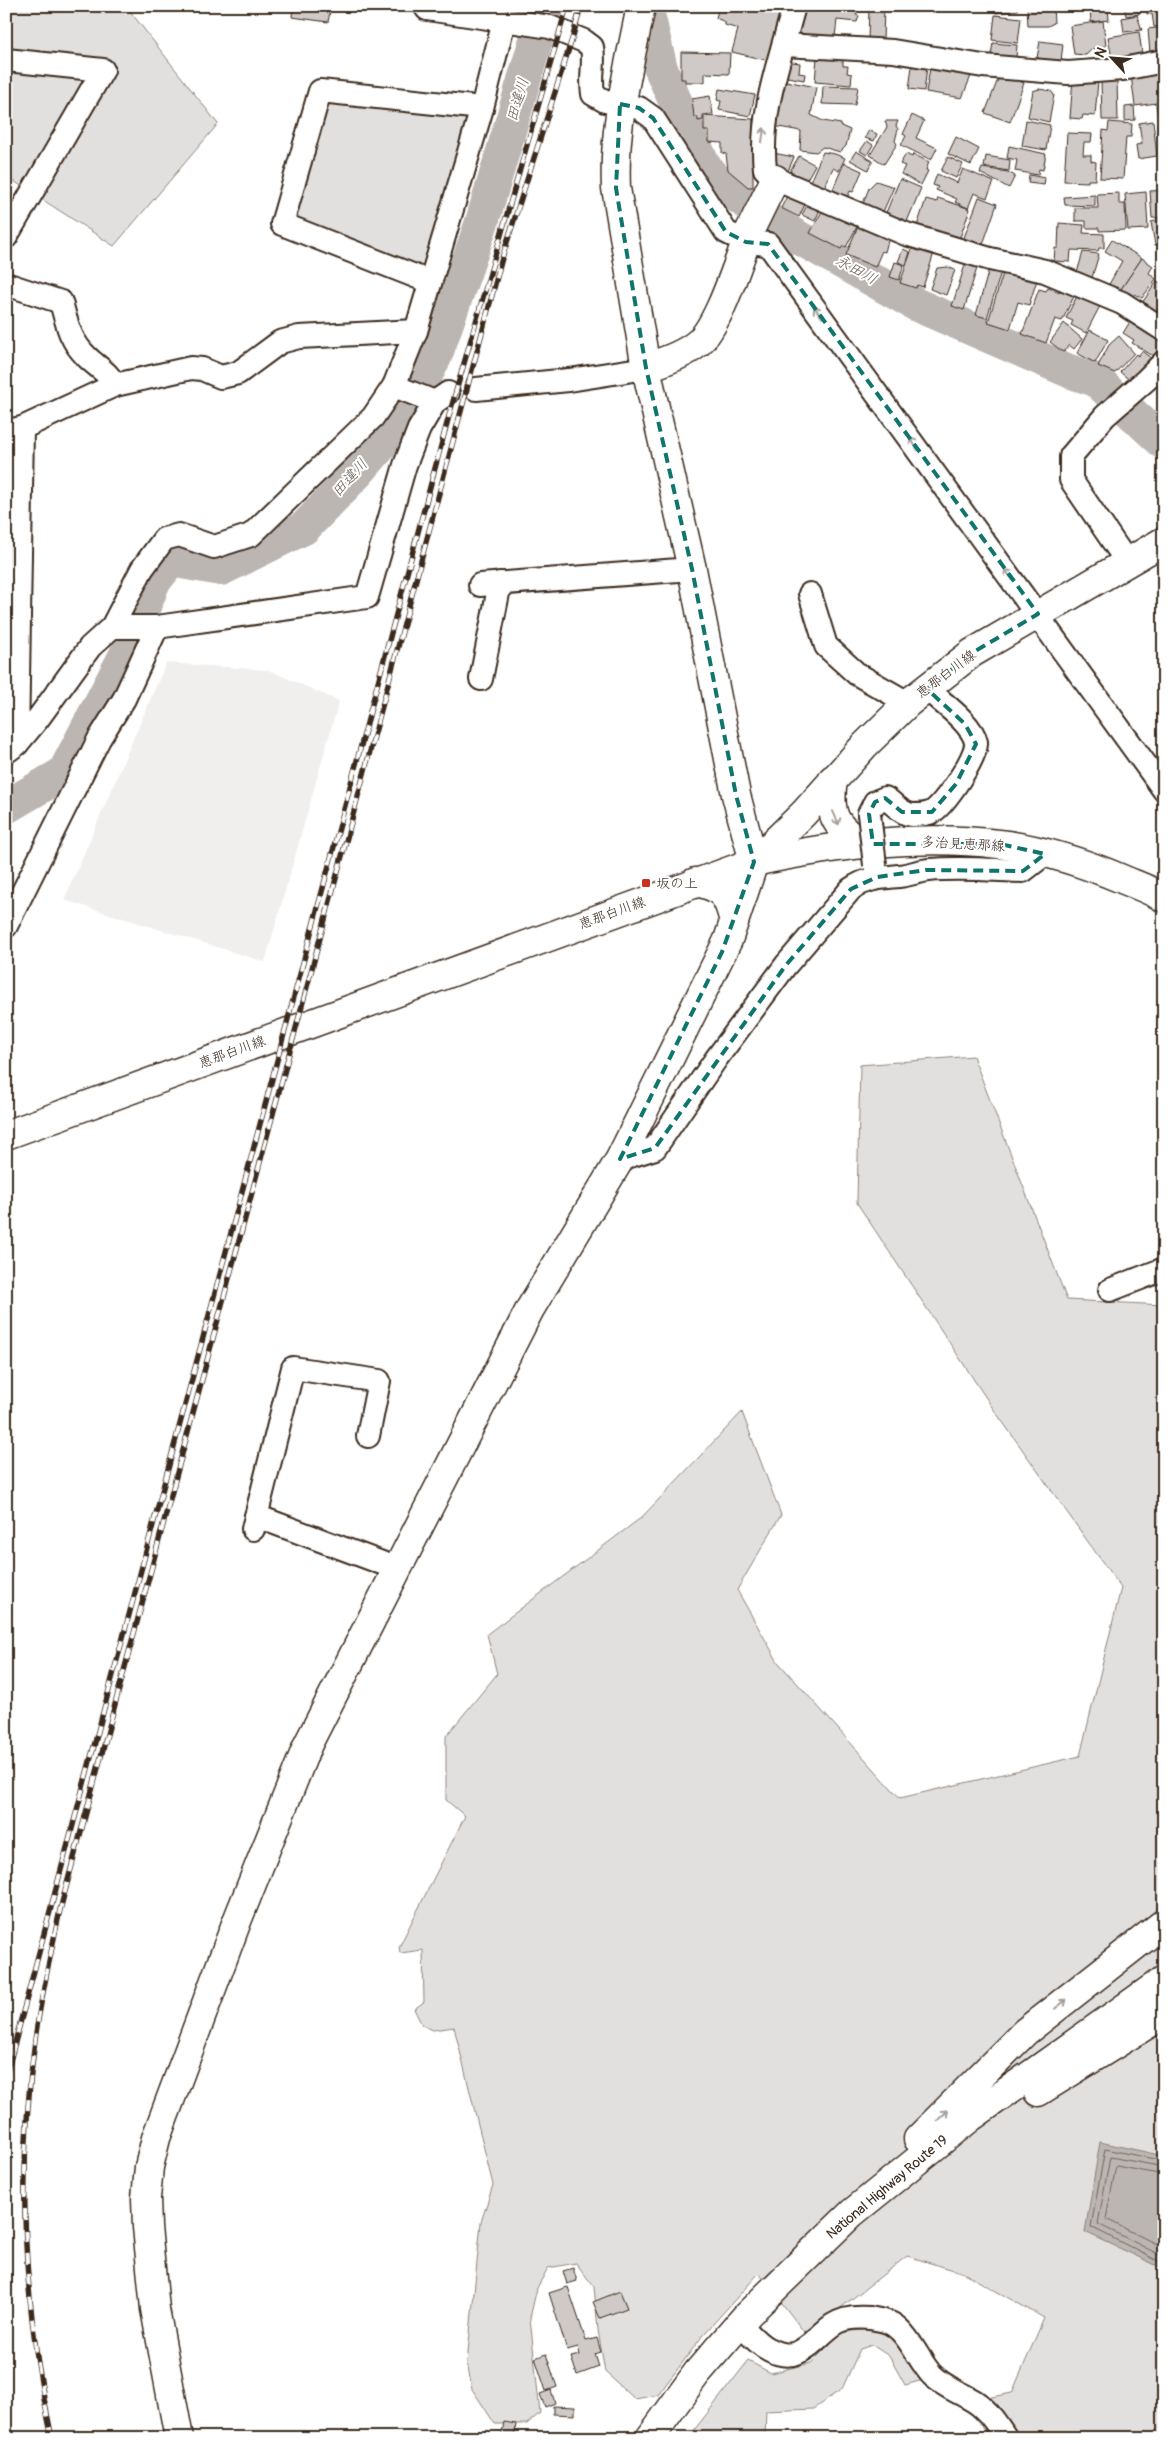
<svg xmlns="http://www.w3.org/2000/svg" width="1170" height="2444" viewBox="0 0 1170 2444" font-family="Pangolin,'Klee One',sans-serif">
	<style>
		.built { fill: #f1efee }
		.green { fill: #e2e0de; stroke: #8e857e }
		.water { fill: #bcb6b3; stroke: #887e77 }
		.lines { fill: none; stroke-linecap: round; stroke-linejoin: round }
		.shore { stroke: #6f625a; stroke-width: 1 }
		.river { stroke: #bcb6b3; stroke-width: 34 }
		.building { fill: #cfcac7; stroke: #3b2a1e }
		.minor-casing { stroke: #3b2a1e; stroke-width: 26 }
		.tertiary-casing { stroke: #3b2a1e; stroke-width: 31 }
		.primary-casing { stroke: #3b2a1e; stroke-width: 31 }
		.trunk-casing { stroke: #3b2a1e; stroke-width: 31 }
		.minor { stroke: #fff; stroke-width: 22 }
		.tertiary { stroke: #fff; stroke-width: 28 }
		.primary { stroke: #fff; stroke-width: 28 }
		.trunk { stroke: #fff; stroke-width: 28 }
		.rail-casing { stroke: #3b2a1e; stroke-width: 5.5 }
		.rail { stroke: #fff; stroke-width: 4; stroke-dasharray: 11; stroke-linecap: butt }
		.minor-bridge-casing { stroke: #3b2a1e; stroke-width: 26; stroke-linecap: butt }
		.minor-bridge { stroke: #fff; stroke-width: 22 }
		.oneway { stroke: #a79f9a }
		.marked { fill: none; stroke: #0f766e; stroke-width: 4; stroke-dasharray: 10 6; stroke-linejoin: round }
		.poi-dot { fill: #c8321e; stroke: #fff; stroke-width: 2 }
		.labels { text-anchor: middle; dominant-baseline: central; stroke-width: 4; stroke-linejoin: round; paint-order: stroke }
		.street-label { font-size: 14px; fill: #3b2a1e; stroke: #fff }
		.poi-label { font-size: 14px; fill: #3b2a1e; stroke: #fff; text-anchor: start }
		.water-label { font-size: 15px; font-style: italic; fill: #685b52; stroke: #fff }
	</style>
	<rect width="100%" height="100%" fill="#fff"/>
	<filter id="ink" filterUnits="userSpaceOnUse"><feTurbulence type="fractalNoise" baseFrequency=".02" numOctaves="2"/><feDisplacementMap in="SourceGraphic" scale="10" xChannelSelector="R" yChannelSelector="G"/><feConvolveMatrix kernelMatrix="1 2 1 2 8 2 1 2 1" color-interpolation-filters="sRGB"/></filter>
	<g filter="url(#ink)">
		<path class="built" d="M166 663 268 670 339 701 265 962 64 900Z"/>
		<g class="green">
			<path d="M6 6H126L218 124 114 246 6 176Z"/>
			<path d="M327 97 470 115 428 271 289 221Z"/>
			<path d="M973 1056 1067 1300 1164 1305V2438H1012L986 2398 1012 2393 1044 2318 964 2273 907 2256 839 2309 804 2332 759 2273 704 2334 658 2395 635 2399 605 2372 598 2330 594 2287 576 2263 548 2268 537 2288 530 2318 540 2413 527 2424H495L472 2389 467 2363 481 2222 493 2185 454 2027 433 2030 422 2025 414 2009 424 2002 423 1950 400 1953 399 1947 465 1816 446 1800V1736L497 1674 487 1634 642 1517 742 1412 781 1515 737 1590 778 1662 900 1798 1080 1756 1121 1588 992 1407 857 1203 860 1065Z"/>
			<path d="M871 2329C902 2338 908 2354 923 2380L905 2385 889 2356 872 2345 860 2349 842 2389 813 2409 766 2411 765 2438H750L738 2434 737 2438H688L748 2361 771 2373 811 2363 842 2332Z"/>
		</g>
		<path class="water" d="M1100 2142 1164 2156V2269L1085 2232Z"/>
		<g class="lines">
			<g class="shore">
				<path d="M1164 2161 1105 2149 1091 2227 1164 2264"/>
				<path d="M1164 2167 1110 2157 1098 2224 1164 2257"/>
				<path d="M1164 2175 1116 2166 1106 2219 1164 2248"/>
			</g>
			<g class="river">
				<path d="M646 6 661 69 704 166 717 181 775 224 917 305 1069 371 1096 380 1164 443"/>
				<path d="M6 807 64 773 130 647 153 583 171 560 221 569 304 528 357 473 404 419 435 357 482 222 546 6"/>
			</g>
		</g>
		<g class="building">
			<path d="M293 6H331L328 22 292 17Z"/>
			<path d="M743 6H786L770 61 732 52 738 29 725 25V22L716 18 718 10 727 12 729 7 742 10Z"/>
			<path d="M803 6H857L856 15 859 16 857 22 837 20 835 37H842V39L796 36Z"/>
			<path d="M869 6H884L883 41H868Z"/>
			<path d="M995 6H1017L1018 10 996 13Z"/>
			<path d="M1027 6H1053L1054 23 1048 26H1028Z"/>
			<path d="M1095 6H1109L1108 7 1109 20 1091 22 1090 9H1095Z"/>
			<path d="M1124 6H1138L1139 14 1126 16Z"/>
			<path d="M1146 6H1164V26L1154 27 1152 14H1147Z"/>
			<path d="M995 15 1021 18 1018 43 992 40Z"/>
			<path d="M1137 15 1142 30 1124 32 1122 18Z"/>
			<path d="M1103 21 1106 46 1092 49 1086 55 1074 54 1070 26Z"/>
			<path d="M1164 27V51L1150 53 1148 29Z"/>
			<path d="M1139 32 1142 53 1112 59 1108 37Z"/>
			<path d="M1040 41 1063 44 1061 61 1037 58Z"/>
			<path d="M993 43 1017 45 1016 58 991 55Z"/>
			<path d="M681 52 730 53 729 74 705 73V82H685V79H681Z"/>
			<path d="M817 57 843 59V66H848L847 73 852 74 851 85 815 82Z"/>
			<path d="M785 61 800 63 799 73 805 74 804 80 782 76Z"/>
			<path d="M912 66 927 68 924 91 909 89Z"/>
			<path d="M930 68 971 76 962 98 926 92Z"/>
			<path d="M1161 71 1164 102 1135 106 1131 75Z"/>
			<path d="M1000 74 1024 83 1010 122 985 113Z"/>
			<path d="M1073 78 1098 81 1095 116 1083 115 1082 119 1070 118Z"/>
			<path d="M781 80 816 87 811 115 823 121 841 124V126L850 130 846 146 840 152 823 147 816 152 800 150 801 131 773 126Z"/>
			<path d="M1117 80 1118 120H1102L1101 81Z"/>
			<path d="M823 86 858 87 855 105 822 104Z"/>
			<path d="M719 89 755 95 750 116 719 110 721 101 717 100Z"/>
			<path d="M1039 89 1051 91 1054 95 1049 122 1028 117 1033 91Z"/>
			<path d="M710 96 713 114 703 115V120L698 121V117H694L692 99Z"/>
			<path d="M1164 104V119L1158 120 1156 105Z"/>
			<path d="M1134 106 1135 120 1125 121V107Z"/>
			<path d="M912 115 924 121 916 138 937 148 931 160 901 145 906 136 903 134Z"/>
			<path d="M704 116 753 119V187H748L728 170 726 154 722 153V143L709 142V131H704Z"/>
			<path d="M1026 120 1050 125 1046 150 1022 146Z"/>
			<path d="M885 121H898L896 126 898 129 895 141 897 144 884 164 870 155 887 127Z"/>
			<path d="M1153 121 1157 156 1138 159 1136 145 1142 144 1139 123Z"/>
			<path d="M1109 122 1132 124 1131 137H1126L1123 179 1100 178 1103 130 1108 131Z"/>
			<path d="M869 130 877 134 874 141 865 138Z"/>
			<path d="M1164 130V137L1160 138 1158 131Z"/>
			<path d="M1067 133 1092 134 1091 142H1084L1083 155H1091V161L1096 162 1095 180H1088V182L1064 181Z"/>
			<path d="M956 137 979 149 971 165 948 154Z"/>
			<path d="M867 141 873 145 867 155 860 151Z"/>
			<path d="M1009 146 1046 154 1043 170 1039 169 1038 175 1015 171 1017 160 1007 158Z"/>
			<path d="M856 151 873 161 868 170 850 160Z"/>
			<path d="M768 152 794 157 788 171 771 165Z"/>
			<path d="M823 152 835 154 845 158 839 171 833 168 823 190 809 184Z"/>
			<path d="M906 154 912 157 913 154 929 162 926 170 928 171 921 185 901 174 905 166 900 164Z"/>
			<path d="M799 156 815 165 806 181 793 177 795 174 790 171Z"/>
			<path d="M986 156 1010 160 1009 171 984 167Z"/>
			<path d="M948 157 963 164 956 178 941 171Z"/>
			<path d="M844 163 862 171 853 192 850 191 846 200 831 194Z"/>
			<path d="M982 168 1008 172 1015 176 1009 188 980 173Z"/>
			<path d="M963 169 994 182 987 198 974 193 968 208 955 202 957 199 936 190 938 187 933 185 937 174 957 183Z"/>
			<path d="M1029 175 1045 178 1044 185 1028 183Z"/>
			<path d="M900 179 921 188 906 224 885 215Z"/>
			<path d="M876 181 894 187 882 214 862 206 869 188Z"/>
			<path d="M790 190 808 198 799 217 781 208Z"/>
			<path d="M1164 190V218H1152L1150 191Z"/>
			<path d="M1146 192 1148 229 1128 230 1125 194Z"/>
			<path d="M1119 193V204H1125L1126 230 1099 231V228H1086V221H1075V208H1098L1097 194Z"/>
			<path d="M1095 195V206L1065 205 1064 197Z"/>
			<path d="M979 197 997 204 981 250 962 243Z"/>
			<path d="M938 198 970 209 958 243 916 229 926 199 937 202Z"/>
			<path d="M810 199 822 205 815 221 802 215Z"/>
			<path d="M825 206 858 225 846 247 843 246 841 249 810 233Z"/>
			<path d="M1164 219V244L1155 245 1151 222Z"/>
			<path d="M860 221 890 233 885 252 882 251 875 267 846 255Z"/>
			<path d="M1059 223 1084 225 1083 233 1104 234V248H1099L1098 251 1071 250 1070 262 1054 261 1055 248H1058Z"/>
			<path d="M1112 240 1142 258 1121 289 1123 292 1107 288 1122 261 1105 251Z"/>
			<path d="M914 243 935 250 923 287 917 285 916 288 900 283Z"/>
			<path d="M903 249 910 252 906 265 898 262Z"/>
			<path d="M1083 252 1099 254 1091 281 1076 276Z"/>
			<path d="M1142 258 1153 266 1149 273 1156 279 1142 298 1135 294 1132 297 1121 289Z"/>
			<path d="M895 262 904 265 899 280 890 277Z"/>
			<path d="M966 262 978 265 964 310 952 306Z"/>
			<path d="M948 267 955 270 946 295 930 289 937 268Z"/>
			<path d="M989 269 1001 272 987 318 976 315Z"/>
			<path d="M1004 270 1037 280 1029 305 1018 302 1010 329 988 322Z"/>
			<path d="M1157 281 1164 285V322L1142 303Z"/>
			<path d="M1063 285 1077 290 1062 321 1055 319 1046 343 1022 334 1039 289 1046 291 1048 288 1060 292Z"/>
			<path d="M1079 292 1101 304 1086 333 1071 325 1073 321 1066 318Z"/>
			<path d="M1133 317 1164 336V351L1158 359 1132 343 1134 340 1123 333Z"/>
			<path d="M1064 323 1082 339 1074 349 1069 345 1063 352 1050 342Z"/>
			<path d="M1090 330 1108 340 1095 363 1077 353Z"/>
			<path d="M1119 336 1134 353 1115 373 1098 366 1109 345Z"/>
			<path d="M1142 351 1153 360 1133 383 1120 372 1136 354 1138 356Z"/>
			<path d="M1164 371V391L1154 381Z"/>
			<path d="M573 2268 577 2281 567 2284 563 2271Z"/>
			<path d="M568 2287 586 2341 597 2338 601 2352 595 2354 599 2367 577 2375 571 2357 580 2355 578 2347 567 2350 549 2293Z"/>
			<path d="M620 2291 627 2308 600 2318 593 2302Z"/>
			<path d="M546 2354 557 2387 546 2391 535 2358Z"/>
			<path d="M551 2390 555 2403 545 2407 540 2394Z"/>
			<path d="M553 2406 575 2407V2415L553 2414Z"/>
			<path d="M504 2422 516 2424 514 2438H501Z"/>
		</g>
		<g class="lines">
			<g class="minor-casing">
				<g id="minor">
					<path d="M425 6 427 9 550 27 584 41 592 47C595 63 590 77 593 94L605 101 639 108 653 118 726 232 746 242 768 244 1164 790"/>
					<path d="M794 6C780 60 759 113 765 169L775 179 906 234 990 259 1045 271 1122 303 1164 330"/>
					<path d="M784 45 893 51 983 66 1068 73 1123 69 1164 61"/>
					<path d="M6 60 103 70 6 237"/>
					<path d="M430 282 282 224 320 91 482 108"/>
					<path d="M6 284 61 302C67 324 70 341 87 357 97 367 108 372 115 385"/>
					<path d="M394 386 435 402"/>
					<path d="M476 389 569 380 646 368"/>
					<path d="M6 431 22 428 115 385 191 368 202 369 221 377 238 373 280 342 299 337 416 331"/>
					<path d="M1127 562 1071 480V456L1105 416 1146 380 1164 362"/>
					<path d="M480 585 692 569"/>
					<path d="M810 594 826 646 857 674 908 703"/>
					<path d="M112 627H157L367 597 405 465 419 429 435 402 448 393"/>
					<path d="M481 679 500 583"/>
					<path d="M17 744 22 428"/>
					<path d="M6 752 17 744 37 720 90 647 112 627 142 569 164 539 179 535 214 547 251 535 373 417 394 386 416 331 482 108 504 21"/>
					<path d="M869 814 875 802 885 798C895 804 901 814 913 815 918 815 928 814 932 812 944 805 978 756 976 742 972 723 941 702 927 689"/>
					<path d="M6 926 99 739 124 699 157 627"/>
					<path d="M620 1159 655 1148 716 1059 786 965 851 889C867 878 880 878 899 876 909 875 919 871 929 870 961 867 992 870 1023 871L1045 854"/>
					<path d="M1110 1290 1164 1269"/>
					<path d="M256 1516 398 1569"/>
					<path d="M253 1529 293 1368 379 1381 368 1436"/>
					<path d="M740 2324C748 2332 757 2344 768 2349 799 2366 811 2341 833 2325 843 2318 858 2317 870 2318 876 2319 887 2321 892 2324 910 2335 918 2360 932 2375 944 2387 959 2392 974 2401 988 2410 997 2424 1006 2438"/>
				</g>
			</g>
			<g class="tertiary-casing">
				<g id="tertiary">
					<path d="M750 230 775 179"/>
					<path d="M646 368C664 361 684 355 698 343 718 326 736 268 746 242"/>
					<path d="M179 2438 155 2309 147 2227 146 2198 149 2167 156 2138 237 1921 308 1744 530 1309 620 1159 728 940 754 862 736 795 692 569 646 368 616 188C613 124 629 68 641 6"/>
				</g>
			</g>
			<g class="primary-casing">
				<g id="primary">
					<path d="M833 779C828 814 834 827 864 845"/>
					<path d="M754 862C834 845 917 834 999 844 1040 849 1084 863 1122 879 1136 885 1151 890 1164 898"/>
					<path d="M695 882C723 887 728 896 734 922"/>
					<path d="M6 1135 754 862 804 813 865 745 908 703 972 653 1164 541"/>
				</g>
			</g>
			<g class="trunk-casing">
				<g id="trunk">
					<path d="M1038 2092 1164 2014"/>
					<path d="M918 2139 1025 2032 1164 1923"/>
					<path d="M650 2438 697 2373 748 2314 852 2213 971 2117 1164 1980"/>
				</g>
			</g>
			<use href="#minor" class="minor"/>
			<use href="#tertiary" class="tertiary"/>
			<use href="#primary" class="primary"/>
			<use href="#trunk" class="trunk"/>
			<g class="rail-casing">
				<g id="rail">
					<path d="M6 2076 450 412 567 6"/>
					<path d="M52 2438C23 2307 17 2173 35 2040 41 1996 51 1953 60 1910L502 258 573 36 581 6"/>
				</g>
			</g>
			<use href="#rail" class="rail"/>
			<g class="minor-bridge-casing">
				<path id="minor-bridge" d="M869 814 875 865"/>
			</g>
			<use href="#minor-bridge" class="minor-bridge"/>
		</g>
		<defs><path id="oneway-shaft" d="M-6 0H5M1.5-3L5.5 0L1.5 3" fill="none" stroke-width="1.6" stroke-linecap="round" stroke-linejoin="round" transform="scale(1.25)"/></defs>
		<g class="oneway">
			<use href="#oneway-shaft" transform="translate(763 135) rotate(-82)"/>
			<use href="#oneway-shaft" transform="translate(818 312) rotate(-126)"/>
			<use href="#oneway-shaft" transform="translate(914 444) rotate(-122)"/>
			<use href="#oneway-shaft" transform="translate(1009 575) rotate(-126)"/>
			<use href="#oneway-shaft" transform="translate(836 818) rotate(66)"/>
			<use href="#oneway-shaft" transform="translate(1061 2004) rotate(-38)"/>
			<use href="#oneway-shaft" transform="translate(943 2115) rotate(-44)"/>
		</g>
	</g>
	<path class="marked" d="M620 104 639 108 653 118 726 232 746 242 768 244 1038 614 972 653 927 689 965 724 976 744 956 784 932 812H902L885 798 875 802 869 814 873 844H1000L1045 854 1023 871 926 870 877 877 851 889 786 965 655 1148 620 1159 722 952 754 862 736 795 692 569 646 368 616 188Z"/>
	<rect class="poi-dot" x="641" y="878" width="10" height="10" rx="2.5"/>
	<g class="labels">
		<g class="street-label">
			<text transform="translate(946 674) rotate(-37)">恵那白川線</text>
			<text transform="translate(963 844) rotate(3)">多治見恵那線</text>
			<text transform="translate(612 913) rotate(-20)">恵那白川線</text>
			<text transform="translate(232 1052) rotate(-20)">恵那白川線</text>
			<text transform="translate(887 2187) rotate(-40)">National Highway Route 19</text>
		</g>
		<g class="poi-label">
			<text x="656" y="883">坂の上</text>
		</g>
		<g class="water-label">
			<text transform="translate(518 100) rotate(-74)">田違川</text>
			<text transform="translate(856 270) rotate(29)">永田川</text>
			<text transform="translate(350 478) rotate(-48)">田違川</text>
		</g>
	</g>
	<rect width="1170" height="2444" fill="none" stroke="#fff" stroke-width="25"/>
	<rect x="12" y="12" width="1145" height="2419" fill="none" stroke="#3b2a1e" stroke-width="2" filter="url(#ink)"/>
	<g transform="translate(1112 58) rotate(296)" stroke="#ffffff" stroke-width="4" paint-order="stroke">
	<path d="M0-4L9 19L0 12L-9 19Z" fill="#3b2a1e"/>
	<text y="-8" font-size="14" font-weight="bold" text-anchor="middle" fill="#3b2a1e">N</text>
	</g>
</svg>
